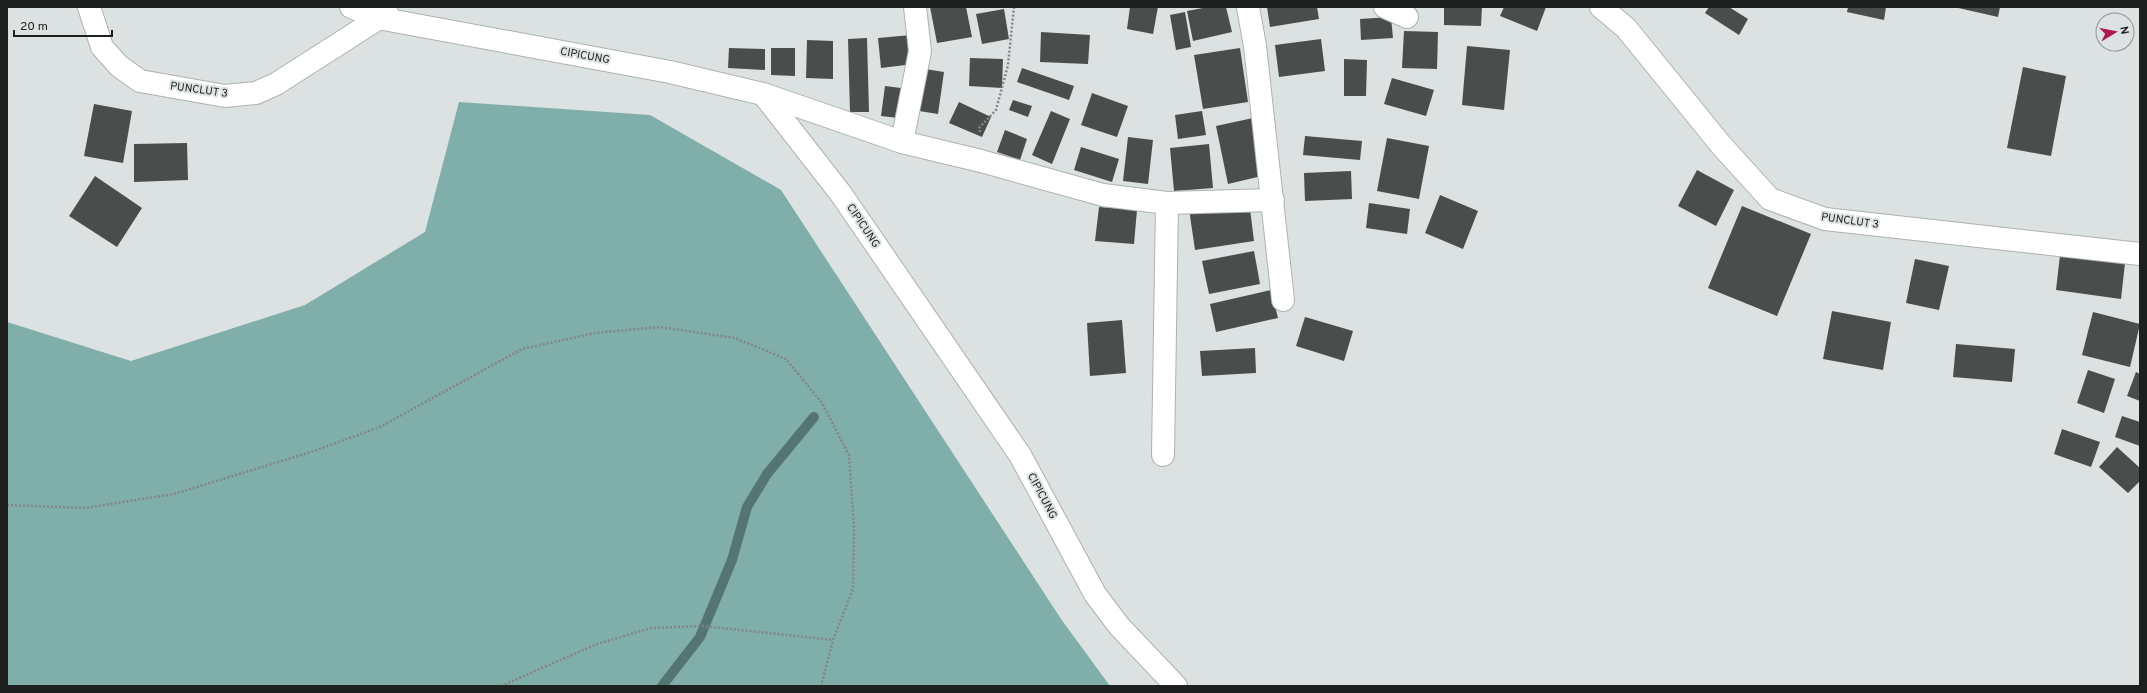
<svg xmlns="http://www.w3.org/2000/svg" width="2147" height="693" viewBox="0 0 2147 693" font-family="Overpass,sans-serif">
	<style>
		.forest { fill: #80aea8 }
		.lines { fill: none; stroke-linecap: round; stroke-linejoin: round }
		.stream { stroke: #557571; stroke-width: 10 }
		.building { fill: #494e4d }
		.street-casing { stroke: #adb2b1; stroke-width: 24 }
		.path { stroke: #838686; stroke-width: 2.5; stroke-dasharray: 2 2; stroke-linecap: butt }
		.street { stroke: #fff; stroke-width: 22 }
		.labels { text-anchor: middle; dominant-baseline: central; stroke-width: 4; stroke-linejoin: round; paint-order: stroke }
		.street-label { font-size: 11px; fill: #1e2020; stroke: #dce1e1 }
	</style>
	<rect width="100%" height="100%" fill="#dce1e1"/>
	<path class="forest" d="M459 102 650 115 781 190 1061 619 1110 686H7V322L131 361 305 305 425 232Z"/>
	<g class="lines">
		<path class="stream" d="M662 686 700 637 732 560 747 507 767 474 814 417"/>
	</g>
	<g class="building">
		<path d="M930 7H966L972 37 937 43Z"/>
		<path d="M1130 7H1158L1153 34 1127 29Z"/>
		<path d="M1208 7H1226L1232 32 1193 41 1187 11Z"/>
		<path d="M1267 7H1317L1319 19 1270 27Z"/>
		<path d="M1444 7H1482L1481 26 1444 25Z"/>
		<path d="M1504 7H1546L1537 31 1500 16Z"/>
		<path d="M1709 7H1729L1748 19 1739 35 1705 13Z"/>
		<path d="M1848 7H1886L1884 20 1847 12Z"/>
		<path d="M1954 7H2000L1998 17Z"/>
		<path d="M1004 9 1009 39 982 44 976 14Z"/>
		<path d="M1185 12 1191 47 1176 50 1170 15Z"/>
		<path d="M1391 17 1393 38 1361 40 1360 19Z"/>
		<path d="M1404 31 1438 32 1437 69 1402 68Z"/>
		<path d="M1041 32 1090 35 1088 64 1040 62Z"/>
		<path d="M911 35 914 64 881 68 878 38Z"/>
		<path d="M867 38 869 112H850L848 39Z"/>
		<path d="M1321 39 1325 71 1279 77 1275 45Z"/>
		<path d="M807 40 833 41V79L806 78Z"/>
		<path d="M1467 46 1510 50 1504 110 1462 105Z"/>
		<path d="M729 48 765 49V70L728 68Z"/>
		<path d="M771 48H795V76L771 75Z"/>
		<path d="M1240 48 1248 102 1203 109 1194 55Z"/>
		<path d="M970 58 1003 59 1002 88 969 86Z"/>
		<path d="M1344 59 1367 60 1366 96H1344Z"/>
		<path d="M2023 67 2066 76 2051 156 2007 148Z"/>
		<path d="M919 68 944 72 938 114 913 110Z"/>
		<path d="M1022 68 1074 86 1069 100 1017 82Z"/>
		<path d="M1392 78 1434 90 1426 116 1384 104Z"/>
		<path d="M885 86 901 88 898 118 881 116Z"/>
		<path d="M1092 93 1128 106 1117 137 1081 125Z"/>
		<path d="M1013 100 1032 106 1028 117 1009 110Z"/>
		<path d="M959 102 991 117 982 137 949 123Z"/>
		<path d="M94 104 132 111 123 163 84 156Z"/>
		<path d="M1051 111 1070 119 1052 164 1032 155Z"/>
		<path d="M1202 111 1206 135 1178 139 1175 115Z"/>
		<path d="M1253 118 1266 175 1228 184 1216 126Z"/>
		<path d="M1005 130 1027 139 1020 160 997 152Z"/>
		<path d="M1305 136 1362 141 1360 160 1303 155Z"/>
		<path d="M1128 137 1153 140 1148 184 1123 181Z"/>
		<path d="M1387 138 1429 146 1419 199 1377 191Z"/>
		<path d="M187 143 188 180 134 182V144Z"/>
		<path d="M1209 144 1213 188 1174 191 1170 148Z"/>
		<path d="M1081 147 1119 159 1112 182 1074 170Z"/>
		<path d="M1697 170 1734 190 1716 226 1678 206Z"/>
		<path d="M1351 171 1352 199 1305 201 1304 173Z"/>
		<path d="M95 176 142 208 117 247 69 216Z"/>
		<path d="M1440 195 1478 211 1463 249 1425 233Z"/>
		<path d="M1249 201 1254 241 1195 250 1189 209Z"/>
		<path d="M1369 203 1410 209 1407 234 1366 228Z"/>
		<path d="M1742 206 1811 234 1777 316 1708 288Z"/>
		<path d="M1099 207 1137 210 1134 244 1095 241Z"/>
		<path d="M1254 251 1260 284 1209 294 1202 261Z"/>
		<path d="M2060 255 2125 263 2121 299 2056 290Z"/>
		<path d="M1915 259 1949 266 1939 310 1906 303Z"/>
		<path d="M1271 290 1278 318 1216 332 1210 304Z"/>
		<path d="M1832 311 1891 322 1883 370 1823 359Z"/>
		<path d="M2093 312 2140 324 2130 367 2082 355Z"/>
		<path d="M1305 317 1353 331 1344 361 1296 346Z"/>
		<path d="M1122 320 1126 373 1090 376 1087 323Z"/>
		<path d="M1956 344 2015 349 2012 382 1953 377Z"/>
		<path d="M1255 348 1256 373 1202 376 1200 351Z"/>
		<path d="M2088 370 2115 379 2104 413 2077 403Z"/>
		<path d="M2136 372 2140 374V401L2127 396Z"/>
		<path d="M2122 416 2140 422V446L2115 437Z"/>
		<path d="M2062 429 2100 442 2091 467 2054 454Z"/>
		<path d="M2117 447 2140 468V481L2128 493 2099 467Z"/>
	</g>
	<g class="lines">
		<g class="street-casing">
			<g id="street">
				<path d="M89 7 102 47 119 66 140 81 225 96 256 93 276 84 387 13"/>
				<path d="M351 7 378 18 670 72 763 94 841 194 1020 455 1095 594 1119 626 1176 686"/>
				<path d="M1248 7 1255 46 1283 300"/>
				<path d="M1385 7 1407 17"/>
				<path d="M1601 7 1626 28 1721 145 1770 199 1825 219 2140 254"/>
				<path d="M763 94 902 142 981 161 1103 195 1167 203 1273 200"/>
				<path d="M902 142 920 51 915 7"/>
				<path d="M1163 455 1167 203"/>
			</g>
		</g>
		<g class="path">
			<path d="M980 132 979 128 996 110 1008 65 1014 7"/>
			<path d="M7 505 85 508 174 494 311 452 380 427 522 349 595 333 660 327 735 338 786 359 822 403 849 455 854 527 853 589 833 640 821 686"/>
			<path d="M501 686 597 644 651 628 703 626 833 640"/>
		</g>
		<use href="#street" class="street"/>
	</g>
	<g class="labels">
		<g class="street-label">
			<text transform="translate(585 56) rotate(10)">CIPICUNG</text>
			<text transform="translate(199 90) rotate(8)">PUNCLUT 3</text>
			<text transform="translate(1850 221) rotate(8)">PUNCLUT 3</text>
			<text transform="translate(863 226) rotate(56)">CIPICUNG</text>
			<text transform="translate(1042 496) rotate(62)">CIPICUNG</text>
		</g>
	</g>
	<rect width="2147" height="693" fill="none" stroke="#1e2020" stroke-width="16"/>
	<g transform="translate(2115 32) rotate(80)"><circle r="19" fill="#dce1e1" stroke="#909494"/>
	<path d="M0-3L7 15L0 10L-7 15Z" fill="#ab1950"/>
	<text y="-6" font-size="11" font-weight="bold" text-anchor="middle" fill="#1e2020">N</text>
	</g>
	<path d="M14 30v6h98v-6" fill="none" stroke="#1e2020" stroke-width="2"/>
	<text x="20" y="30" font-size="12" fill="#1e2020" stroke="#dce1e1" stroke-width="3" paint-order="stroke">20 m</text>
</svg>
